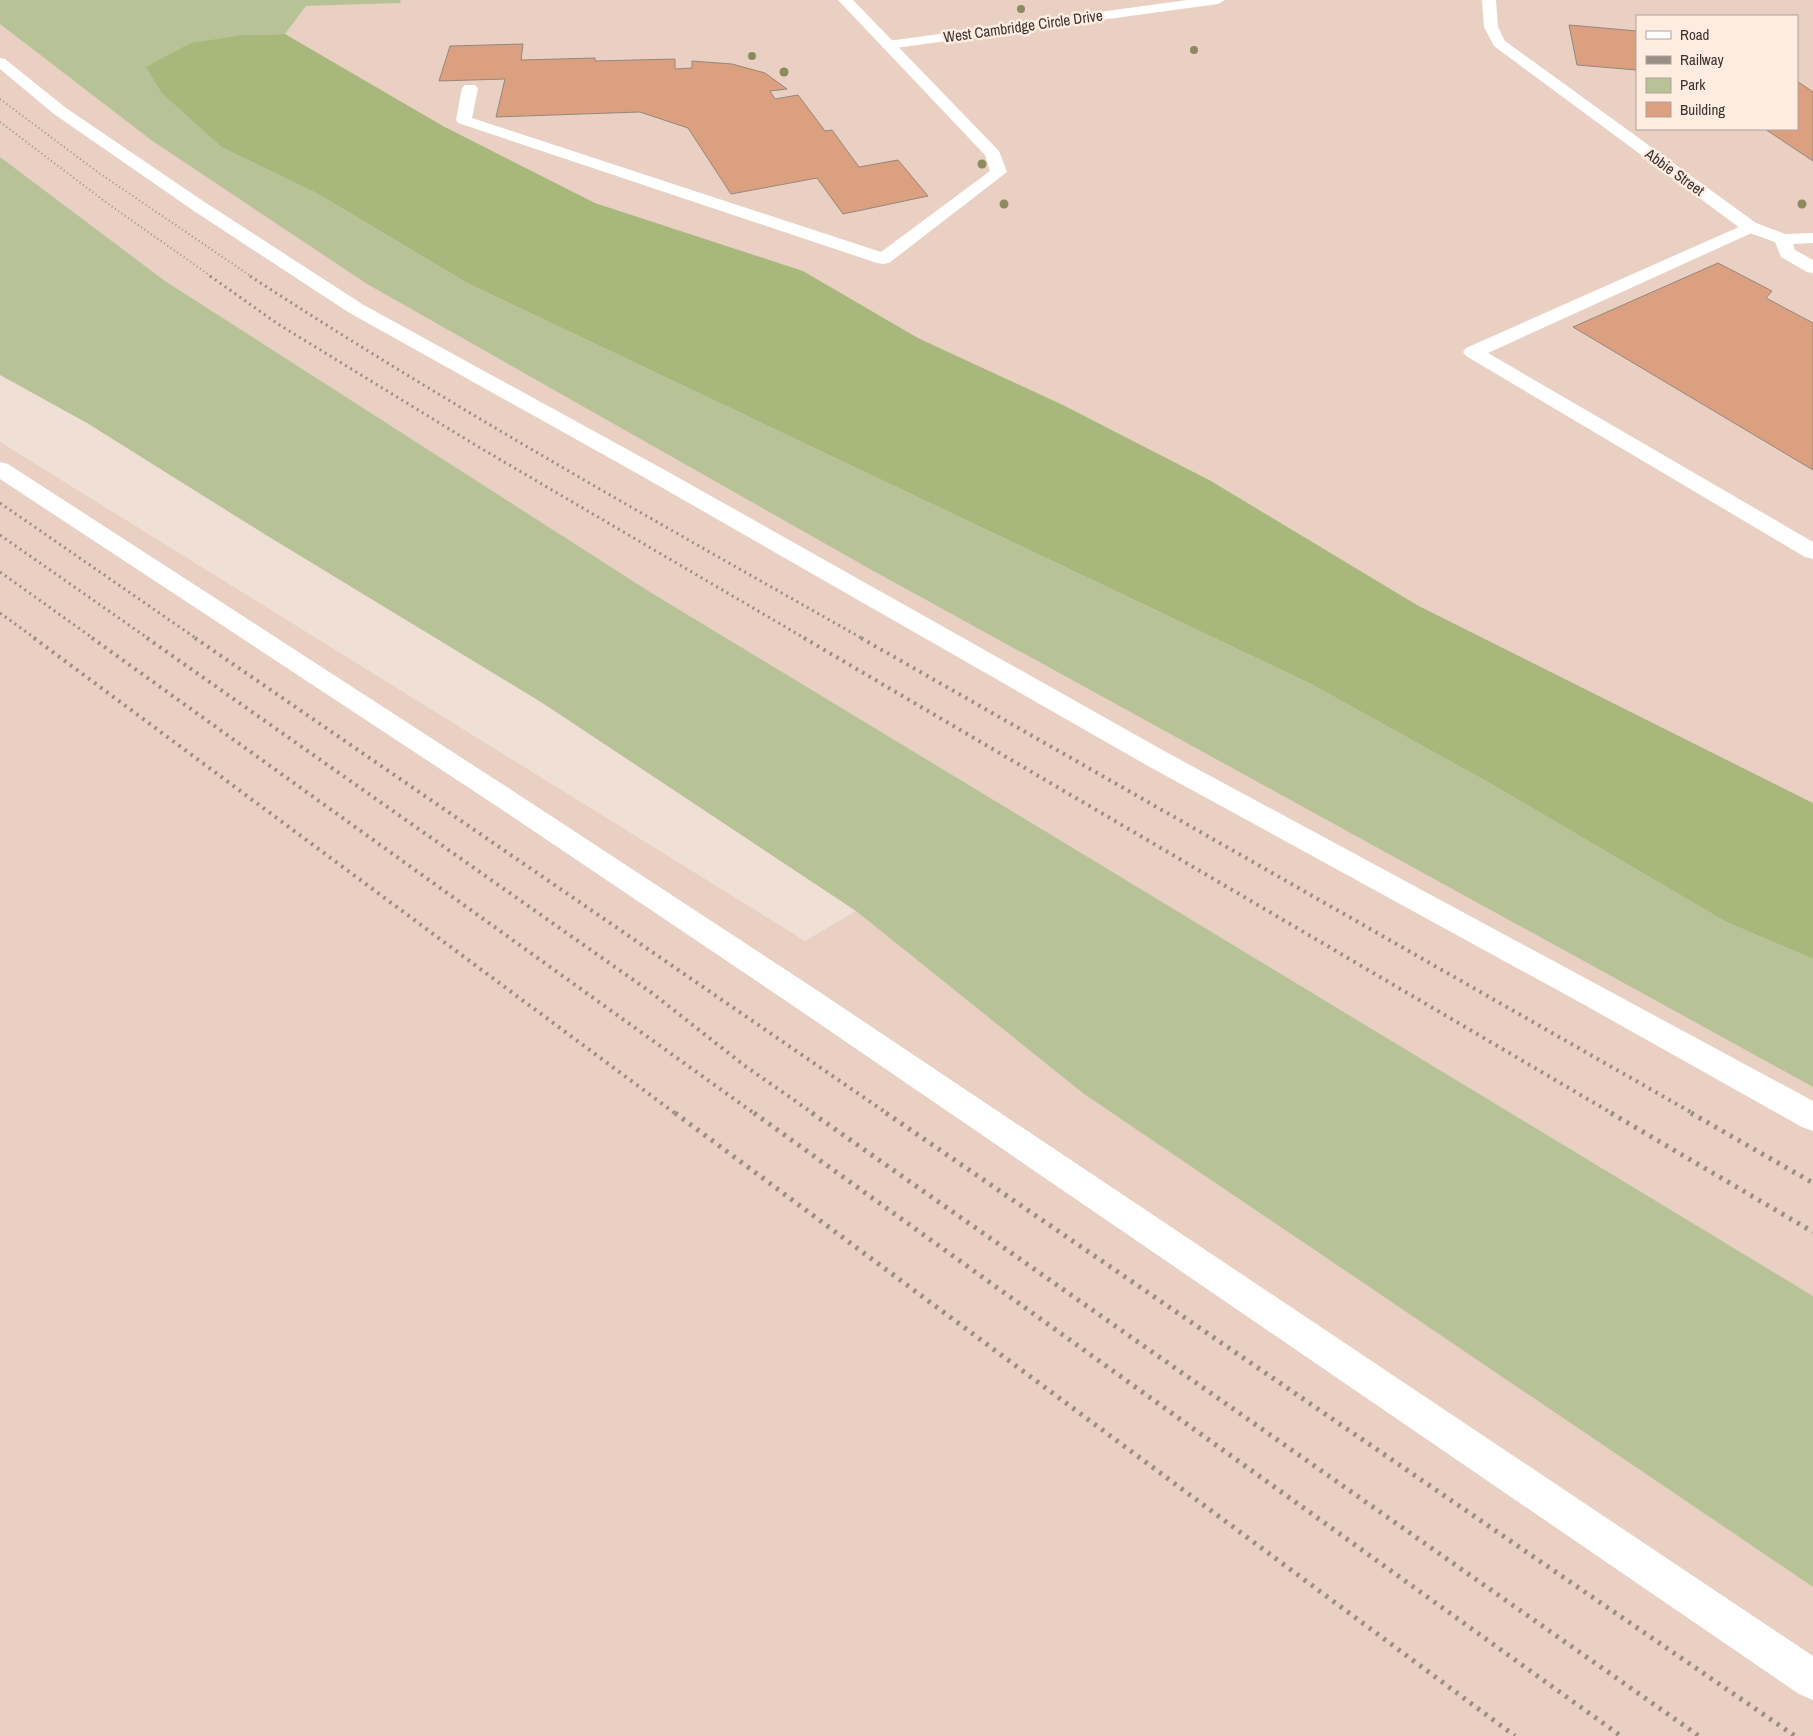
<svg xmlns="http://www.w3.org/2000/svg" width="1813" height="1736" viewBox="0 0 1813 1736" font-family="'Archivo Narrow',sans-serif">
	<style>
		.built { fill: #e9d0c2; fill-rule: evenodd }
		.green { fill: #b7c297 }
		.forest { fill: #a8b77b }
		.building { fill: #daa07f; stroke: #97867d }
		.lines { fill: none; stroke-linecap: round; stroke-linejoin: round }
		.service { fill: #fff; fill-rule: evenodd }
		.minor { fill: #fff; fill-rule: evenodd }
		.rail-far3 { stroke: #9b8e87; stroke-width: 2; stroke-dasharray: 1 3; stroke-linecap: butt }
		.rail-far2 { stroke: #9b8e87; stroke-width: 3; stroke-dasharray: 2 4; stroke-linecap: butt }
		.rail-far1 { stroke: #9b8e87; stroke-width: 4; stroke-dasharray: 2.5 5; stroke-linecap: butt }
		.rail { stroke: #9b8e87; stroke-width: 5; stroke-dasharray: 3 6; stroke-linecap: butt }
		.tree { fill: #8c8b5f }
		.labels { text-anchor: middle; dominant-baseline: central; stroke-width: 5; stroke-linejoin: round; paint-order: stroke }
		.far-street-label { font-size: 15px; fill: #3b3430; stroke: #feece1 }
	</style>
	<rect width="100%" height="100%" fill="#f0dfd4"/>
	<g class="built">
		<path d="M400 0H1813V803L1417 605 1211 481 1063 405 918 338 803 271 595 203 443 126 285 34 306 6 400 3ZM1637 16H1797V129H1637Z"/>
		<path d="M0 24 151 140 367 284 868 568 1813 1087V1296L650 592 165 281 0 159Z"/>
		<path d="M0 442 805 941 856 911 1084 1094 1813 1587V1736H0Z"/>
	</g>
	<g class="green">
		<path d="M0 0H400L401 3 306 6 285 34 244 35 223 148 318 194 467 283 1311 684 1493 785 1726 922 1813 959V1087L868 568 367 284 151 140 0 24Z"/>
		<path d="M0 157 165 281 650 592 1813 1296V1587L1084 1094 856 911 544 704 261 532 87 423 0 375Z"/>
	</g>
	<path class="forest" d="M285 34 443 126 595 203 803 271 918 338 1063 405 1211 481 1417 605 1813 803V959L1726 922 1493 785 1311 684 467 283 318 194 223 148 162 93 146 67 191 43 244 35Z"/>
	<g class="building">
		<path d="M1569 25 1637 31V70L1577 65Z"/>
		<path d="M523 44 521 60 595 58V61L675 59V69L692 68V61L732 64 765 73 787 89 770 91 775 99 798 95 825 131 832 130 859 167 898 160 928 196 843 214 817 178 731 194 688 128 640 112 496 117 505 79 439 81 450 46Z"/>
		<path d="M1797 81 1813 92V161L1765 129H1797Z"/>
		<path d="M1718 263 1772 291 1766 298 1813 323V470L1573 327Z"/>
	</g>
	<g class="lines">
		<g class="service">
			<path d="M838 0H853L999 151 1007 172 889 263 883 264 877 263 458 123 456 120 462 88 465 85H475L478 88 472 118 881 252 990 171 985 155Z"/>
			<path d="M0 58 5 59 66 108 206 203 362 304 663 469 1166 752 1813 1101V1131L1802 1127 1581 1003 1148 766 647 479 348 312 194 211 54 114 0 69Z"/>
			<path d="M1750 222 1756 223 1759 227 1756 231 1488 353 1813 542V559L1805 557 1466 356 1463 352 1466 348Z"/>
			<path d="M0 462 8 464 516 793 815 989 1813 1656V1700L1799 1694 795 1007 498 807 0 479Z"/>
		</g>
		<g class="minor">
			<path d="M1187 0H1225L1218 4 888 49 883 48 881 45 883 42 888 41Z"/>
			<path d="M1482 0H1496L1498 27 1505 41 1756 223 1785 234 1813 233V243L1793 244 1795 250 1813 260V273L1807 272 1781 257 1775 242 1744 231 1494 46 1484 27Z"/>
		</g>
		<g class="rail-far3">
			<path d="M0 99 99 173 252 277"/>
			<path d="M0 122 107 203 212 277"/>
		</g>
		<g class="rail-far2">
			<path d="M210 276 278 324 477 446 806 639"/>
			<path d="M250 276C449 406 657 522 863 639"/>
			<path d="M0 503 197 639"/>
			<path d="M0 535 149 639"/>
			<path d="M0 572 94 639"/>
			<path d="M0 613 36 639"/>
		</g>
		<g class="rail-far1">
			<path d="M34 638 676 1114"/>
			<path d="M92 638 755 1114"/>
			<path d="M147 638 652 993 745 1066 814 1114"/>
			<path d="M195 638 888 1114"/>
			<path d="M804 638 1613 1114"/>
			<path d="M861 638 1694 1114"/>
		</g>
		<g class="rail">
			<path d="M675 1113 1515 1736"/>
			<path d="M754 1113 1621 1736"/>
			<path d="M812 1113 1699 1736"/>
			<path d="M886 1113 1795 1736"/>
			<path d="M1611 1113 1813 1232"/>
			<path d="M1691 1113 1813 1183"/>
		</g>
	</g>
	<g class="tree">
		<circle cx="1021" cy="9" r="4"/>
		<circle cx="1194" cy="50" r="4"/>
		<circle cx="752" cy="56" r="4"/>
		<circle cx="784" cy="72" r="4.5"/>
		<circle cx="982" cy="164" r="4.5"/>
		<circle cx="1004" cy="204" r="4.5"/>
		<circle cx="1802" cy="204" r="4.5"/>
	</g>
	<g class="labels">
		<g class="far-street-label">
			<text transform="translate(1023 26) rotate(-8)">West Cambridge Circle Drive</text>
			<text transform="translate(1675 172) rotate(36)">Abbie Street</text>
		</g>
	</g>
	<rect x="1636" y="15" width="162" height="115" fill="#feece1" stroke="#b0a29a"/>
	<rect x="1646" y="31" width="25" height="8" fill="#ffffff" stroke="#b0a29a"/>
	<text x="1680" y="40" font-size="15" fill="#3b3430">Road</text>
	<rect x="1646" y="56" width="25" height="8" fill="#9b8e87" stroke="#b0a29a"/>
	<text x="1680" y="65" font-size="15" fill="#3b3430">Railway</text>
	<rect x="1646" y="78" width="25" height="15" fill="#b7c297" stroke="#b0a29a"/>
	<text x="1680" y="90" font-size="15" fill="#3b3430">Park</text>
	<rect x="1646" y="102" width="25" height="15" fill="#daa07f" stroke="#b0a29a"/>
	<text x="1680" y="115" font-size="15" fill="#3b3430">Building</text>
</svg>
